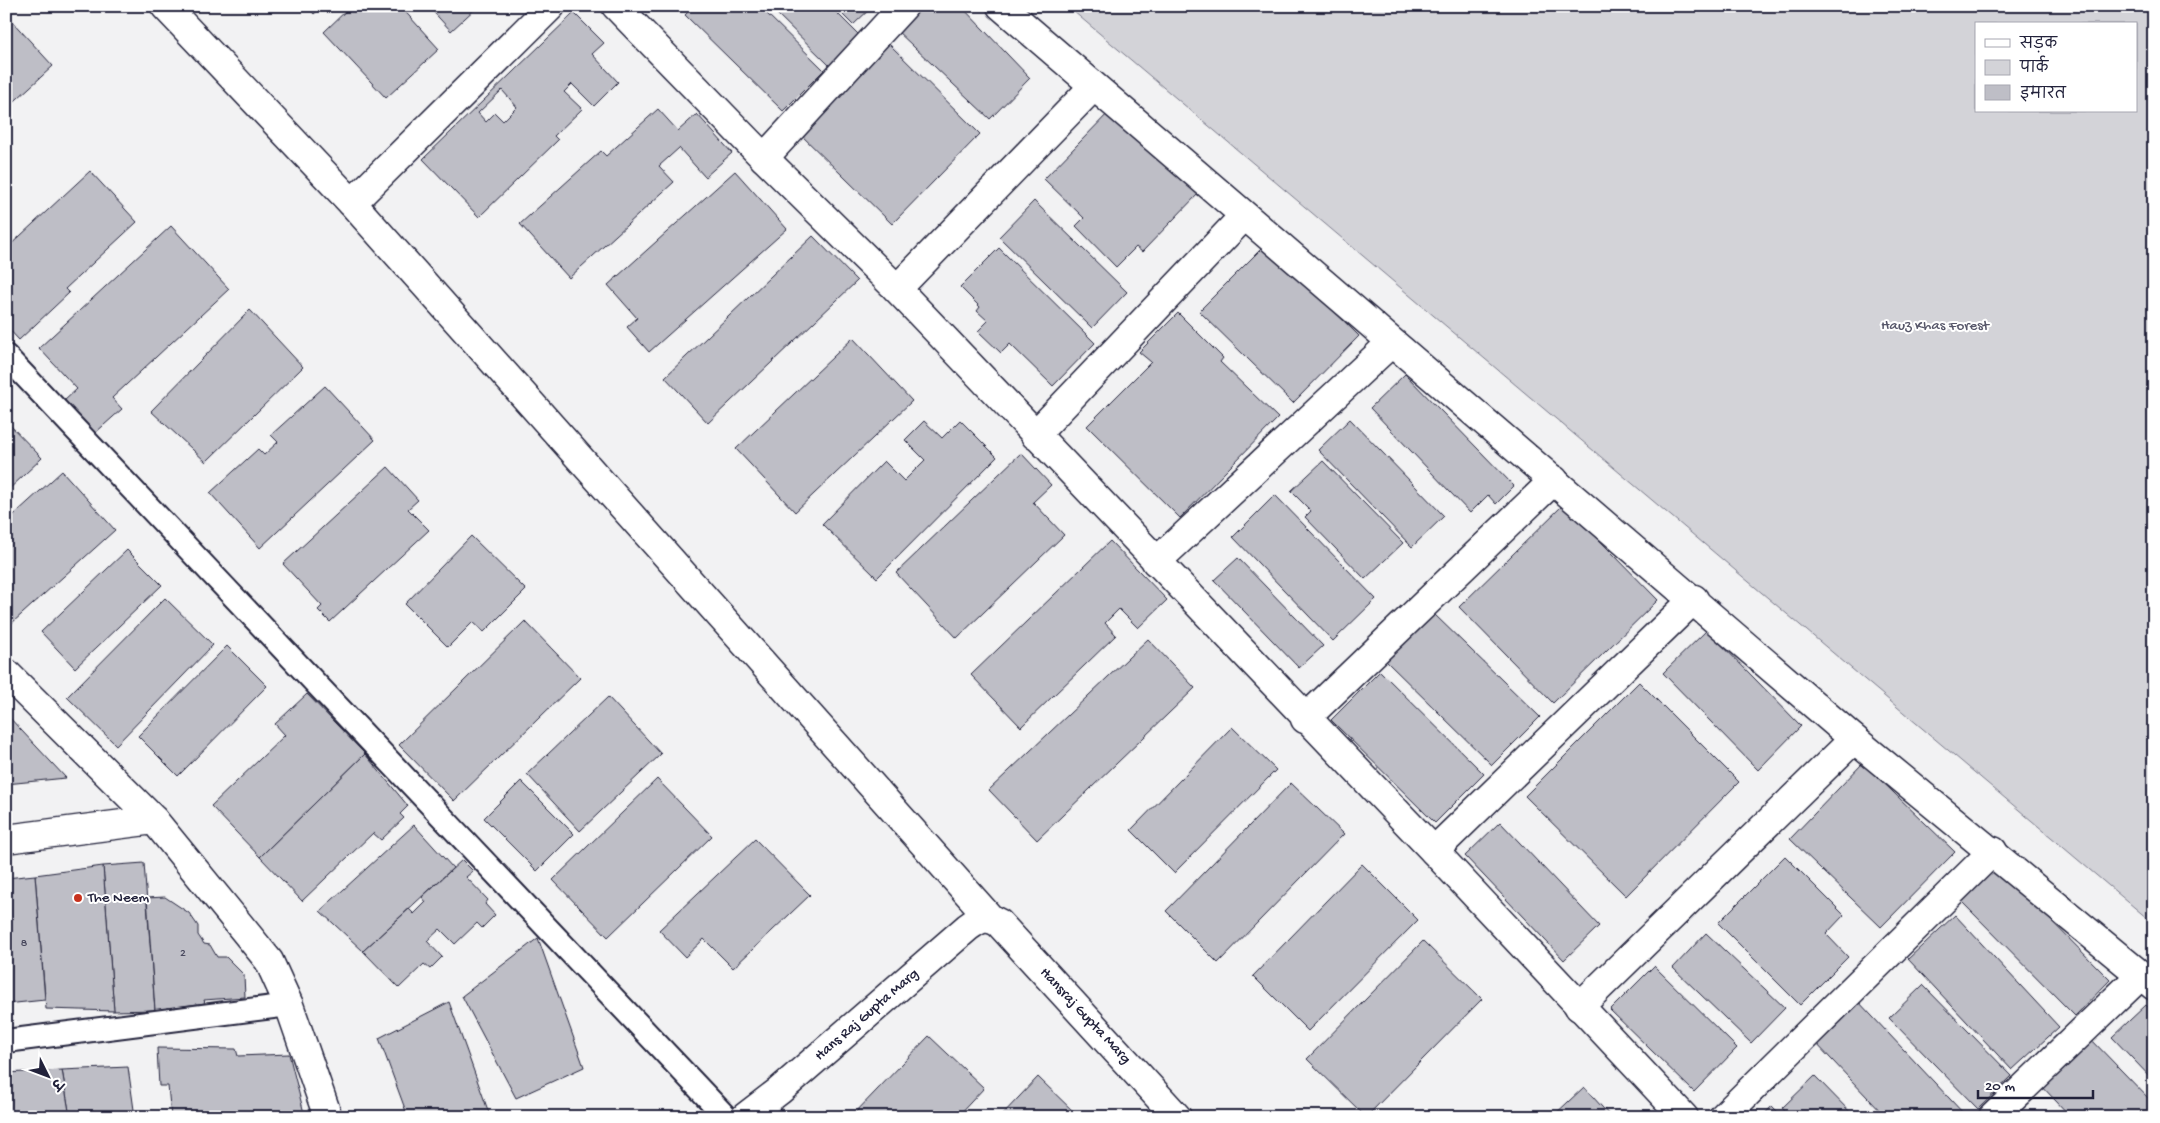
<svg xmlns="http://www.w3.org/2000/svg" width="2160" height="1123" viewBox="0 0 2160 1123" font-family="'Gochi Hand','Playpen Sans Deva',sans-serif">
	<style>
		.green { fill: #d3d3d8; stroke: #7a7a8a; fill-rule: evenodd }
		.building { fill: #bebec6; stroke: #22223b; fill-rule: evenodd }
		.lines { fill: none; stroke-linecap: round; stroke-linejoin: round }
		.service-casing { stroke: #22223b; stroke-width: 26 }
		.minor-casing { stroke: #22223b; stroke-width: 31 }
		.tertiary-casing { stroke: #22223b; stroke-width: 31 }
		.service { stroke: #fff; stroke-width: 22 }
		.minor { stroke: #fff; stroke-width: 28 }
		.tertiary { stroke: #fff; stroke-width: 28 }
		.poi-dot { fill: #c8321e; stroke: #fff; stroke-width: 2 }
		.labels { text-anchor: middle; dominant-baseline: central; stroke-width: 4; stroke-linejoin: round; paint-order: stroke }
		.number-label { font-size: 12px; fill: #49495e }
		.park-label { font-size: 15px; fill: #57576a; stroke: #fff }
		.poi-label { font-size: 15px; fill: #22223b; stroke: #fff; text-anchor: start }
		.street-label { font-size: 15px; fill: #22223b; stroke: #fff }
	</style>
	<rect width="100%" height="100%" fill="#f2f2f3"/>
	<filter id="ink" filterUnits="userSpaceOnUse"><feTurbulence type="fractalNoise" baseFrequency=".02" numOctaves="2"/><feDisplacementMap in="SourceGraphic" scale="10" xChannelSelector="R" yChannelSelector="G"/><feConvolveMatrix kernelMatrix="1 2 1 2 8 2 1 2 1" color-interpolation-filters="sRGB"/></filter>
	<g filter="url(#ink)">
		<path class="green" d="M1067 6H2154V924ZM1976 24H2136V111H1976Z"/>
		<g class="building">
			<path d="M307 6H323L314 14Z"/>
			<path d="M351 6H400L439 49 386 98 324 32Z"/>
			<path d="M428 6H478L451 31Z"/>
			<path d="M694 6H759L824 70 783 111 685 15Z"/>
			<path d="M769 6H830L861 37 831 67Z"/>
			<path d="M834 6H873L853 25Z"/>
			<path d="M923 6H961L1030 78 990 119 895 29Z"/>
			<path d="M574 13 604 43 592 54 618 82 594 106 572 84 564 92 582 109 554 136 558 140 479 217 423 159ZM502 90 517 107 503 121 495 113 486 122 478 113Z"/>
			<path d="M9 18 53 66 6 109V21Z"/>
			<path d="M886 41 980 134 892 224 797 131Z"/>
			<path d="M1114 107 1200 192 1142 252 1136 247 1116 267 1076 226 1084 218 1044 179Z"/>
			<path d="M658 109 678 131 697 114 732 153 705 177 679 148 659 166 674 182 569 278 520 224 601 151 606 156Z"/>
			<path d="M90 171 137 222 65 289 69 293 19 340 6 326V249Z"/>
			<path d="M735 171 787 229 649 352 627 327 637 318 608 285Z"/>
			<path d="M1034 201 1127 292 1092 328 999 237Z"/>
			<path d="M171 226 229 289 112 398 122 409 94 434 64 401 77 389 39 348Z"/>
			<path d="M813 236 857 281 708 423 665 377Z"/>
			<path d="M1266 244 1359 336 1293 403 1199 311Z"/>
			<path d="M999 248 1095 343 1053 386 1010 344 1001 353 978 331 988 321 977 311 980 307 960 287Z"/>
			<path d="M250 310 303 367 206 462 151 411Z"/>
			<path d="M1178 313 1223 358 1220 362 1278 418 1180 518 1087 426 1151 362 1139 352Z"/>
			<path d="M853 338 912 401 795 512 736 449Z"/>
			<path d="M1405 374 1514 486 1496 504 1488 495 1470 513 1370 408Z"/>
			<path d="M325 386 375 440 260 548 210 493 258 449 264 455 278 442 271 435Z"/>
			<path d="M1350 419 1444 516 1412 547 1318 450Z"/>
			<path d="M960 420 997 457 877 578 822 524 884 461 904 481 925 460 905 440 924 421 942 438Z"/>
			<path d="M6 421 42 458 6 492Z"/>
			<path d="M1021 453 1051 485 1033 502 1064 535 957 638 896 573Z"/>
			<path d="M1323 461 1403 543 1365 579 1305 517 1311 511 1291 491Z"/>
			<path d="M388 467 418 500 408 509 429 530 330 622 318 610 322 606 283 564Z"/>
			<path d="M62 471 115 530 12 623 6 616V522Z"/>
			<path d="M1275 495 1376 599 1333 641 1233 537Z"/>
			<path d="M1564 504 1658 600 1553 703 1459 607Z"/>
			<path d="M471 536 526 590 484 632 473 622 448 647 405 604Z"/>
			<path d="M1110 541 1167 600 1138 628 1119 609 1105 623 1116 635 1021 727 971 675Z"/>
			<path d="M127 550 162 585 75 668 41 632Z"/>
			<path d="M1238 558 1323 646 1299 668 1214 580Z"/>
			<path d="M165 598 213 645 116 745 67 697Z"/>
			<path d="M1433 613 1540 717 1492 765 1386 661Z"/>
			<path d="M525 621 580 678 454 801 399 745Z"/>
			<path d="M1707 630 1801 726 1758 770 1663 673Z"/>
			<path d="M1148 639 1195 688 1037 840 989 790Z"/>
			<path d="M227 646 267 686 178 776 138 736Z"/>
			<path d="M1380 671 1484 774 1435 823 1331 720Z"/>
			<path d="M1639 682 1739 782 1626 896 1525 796Z"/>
			<path d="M307 694 365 754 260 857 211 806 285 735 275 724Z"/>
			<path d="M608 697 661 754 580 831 527 774Z"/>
			<path d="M6 714 7 715 66 778 6 784Z"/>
			<path d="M1232 727 1276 770 1174 873 1131 830Z"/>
			<path d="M365 754 408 806 400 814 404 818 381 840 373 833 302 901 260 857Z"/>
			<path d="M1863 763 1955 852 1881 927 1790 839Z"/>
			<path d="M657 779 712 836 608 937 553 880Z"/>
			<path d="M521 781 574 834 537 871 484 818Z"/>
			<path d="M1291 783 1344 834 1218 963 1166 911Z"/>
			<path d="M1500 822 1599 926 1564 960 1465 856Z"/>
			<path d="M414 825 453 868 363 951 320 911Z"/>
			<path d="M755 839 810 895 733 968 704 939 685 957 659 930Z"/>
			<path d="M1785 856 1844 915 1826 934 1848 957 1800 1005 1718 923Z"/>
			<path d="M462 860 473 871 466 877 488 900 485 904 495 915 482 928 477 923 455 944 440 929 427 941 442 957 430 969 424 964 399 988 363 951 409 909 414 914 426 902 422 897Z"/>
			<path d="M144 863 155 1010 114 1011 103 866Z"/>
			<path d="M1362 864 1418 920 1308 1031 1253 976Z"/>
			<path d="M103 866 114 1011 46 1009 35 875Z"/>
			<path d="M1997 866 2110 980 2075 1016 1961 901Z"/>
			<path d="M35 875 45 1000 6 1004V878Z"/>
			<path d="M165 897 189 913 198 926V935L204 944 210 945 217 957H226L244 975 245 997 204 1000 205 1003 155 1010 147 898Z"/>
			<path d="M1955 915 2059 1027 2012 1070 1908 959Z"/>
			<path d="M1706 933 1785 1008 1751 1043 1673 968Z"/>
			<path d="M538 938 584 1067 516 1098 462 996Z"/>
			<path d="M1423 941 1482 999 1366 1117 1307 1059Z"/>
			<path d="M1654 966 1737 1048 1694 1092 1610 1010Z"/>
			<path d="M1923 985 2012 1076 1978 1109 1889 1018Z"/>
			<path d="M1857 1000 1965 1115 1963 1117H1886L1814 1041Z"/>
			<path d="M449 1002 489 1113 481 1117H408L379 1038Z"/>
			<path d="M2146 1005 2154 1013V1081L2112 1037Z"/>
			<path d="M2086 1034 2154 1104V1117H2071L2038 1082Z"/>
			<path d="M929 1036 984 1088 957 1117H851Z"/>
			<path d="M157 1048 236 1049 238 1056 289 1054 305 1117H171L168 1086H159Z"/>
			<path d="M128 1067 135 1117H70L62 1070Z"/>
			<path d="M62 1070 70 1117H6V1073Z"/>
			<path d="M1815 1076 1855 1117H1790L1782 1108Z"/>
			<path d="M1038 1077 1079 1117H1000Z"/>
			<path d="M1584 1087 1611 1117H1552Z"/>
			<path d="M1772 1106 1783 1117H1762Z"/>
		</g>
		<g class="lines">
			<g class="service-casing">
				<g id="service">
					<path d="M6 356 726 1117"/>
					<path d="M6 1041 289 1005"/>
				</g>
			</g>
			<g class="minor-casing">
				<g id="minor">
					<path d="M165 6 352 203 990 918"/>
					<path d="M616 6 764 158 897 289 1434 851 1684 1117"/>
					<path d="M1001 6 1854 739 2154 986"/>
					<path d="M764 158 904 6"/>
					<path d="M352 203 551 6"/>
					<path d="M897 289 1093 87"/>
					<path d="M1035 435 1244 216"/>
					<path d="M1156 562 1391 343"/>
					<path d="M6 673 154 820 269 961 289 1005 328 1117"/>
					<path d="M1305 719 1554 480"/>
					<path d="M6 839 154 820"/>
					<path d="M1434 851 1694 599"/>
					<path d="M1579 1007 1854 739"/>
					<path d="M1723 1117 1993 851"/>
					<path d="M1993 1117 2141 975"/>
				</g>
			</g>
			<g class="tertiary-casing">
				<path id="tertiary" d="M745 1117 779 1091 968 927C979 919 986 915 999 923L1177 1117"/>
			</g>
			<use href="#service" class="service"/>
			<use href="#minor" class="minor"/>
			<use href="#tertiary" class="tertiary"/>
		</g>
	</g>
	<circle class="poi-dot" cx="78" cy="898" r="5"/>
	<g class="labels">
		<g class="number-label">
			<text x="24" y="944">8</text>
			<text x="183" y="954">2</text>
		</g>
		<g class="park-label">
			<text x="1935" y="326">Hauz Khas Forest</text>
		</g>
		<g class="poi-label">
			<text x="88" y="898">The Neem</text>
		</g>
		<g class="street-label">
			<text transform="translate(867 1015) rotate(-41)">Hans Raj Gupta Marg</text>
			<text transform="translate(1085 1016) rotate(47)">Hansraj Gupta Marg</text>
		</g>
	</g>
	<rect width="2160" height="1123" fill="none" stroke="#fff" stroke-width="25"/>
	<rect x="12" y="12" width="2135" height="1098" fill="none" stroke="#22223b" stroke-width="2" filter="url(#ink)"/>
	<rect x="1975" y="22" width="162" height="90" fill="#ffffff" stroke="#a7a7b1"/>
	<rect x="1985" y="39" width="25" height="8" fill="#ffffff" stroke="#a7a7b1"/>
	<text x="2020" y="48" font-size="15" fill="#22223b">सड़क</text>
	<rect x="1985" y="60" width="25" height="15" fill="#d3d3d8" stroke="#a7a7b1"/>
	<text x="2020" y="72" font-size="15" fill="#22223b">पार्क</text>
	<rect x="1985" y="85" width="25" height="15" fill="#bebec6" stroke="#a7a7b1"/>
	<text x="2020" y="98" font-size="15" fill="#22223b">इमारत</text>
	<g transform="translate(48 1076) rotate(132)" stroke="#ffffff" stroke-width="4" paint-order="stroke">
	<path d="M0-4L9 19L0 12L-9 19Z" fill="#22223b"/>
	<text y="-8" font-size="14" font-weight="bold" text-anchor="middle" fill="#22223b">उ</text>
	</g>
	<path d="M1978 1090v8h115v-8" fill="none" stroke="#22223b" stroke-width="2.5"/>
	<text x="1985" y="1090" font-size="15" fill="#22223b" stroke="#ffffff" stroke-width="4" paint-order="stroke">20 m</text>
</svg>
